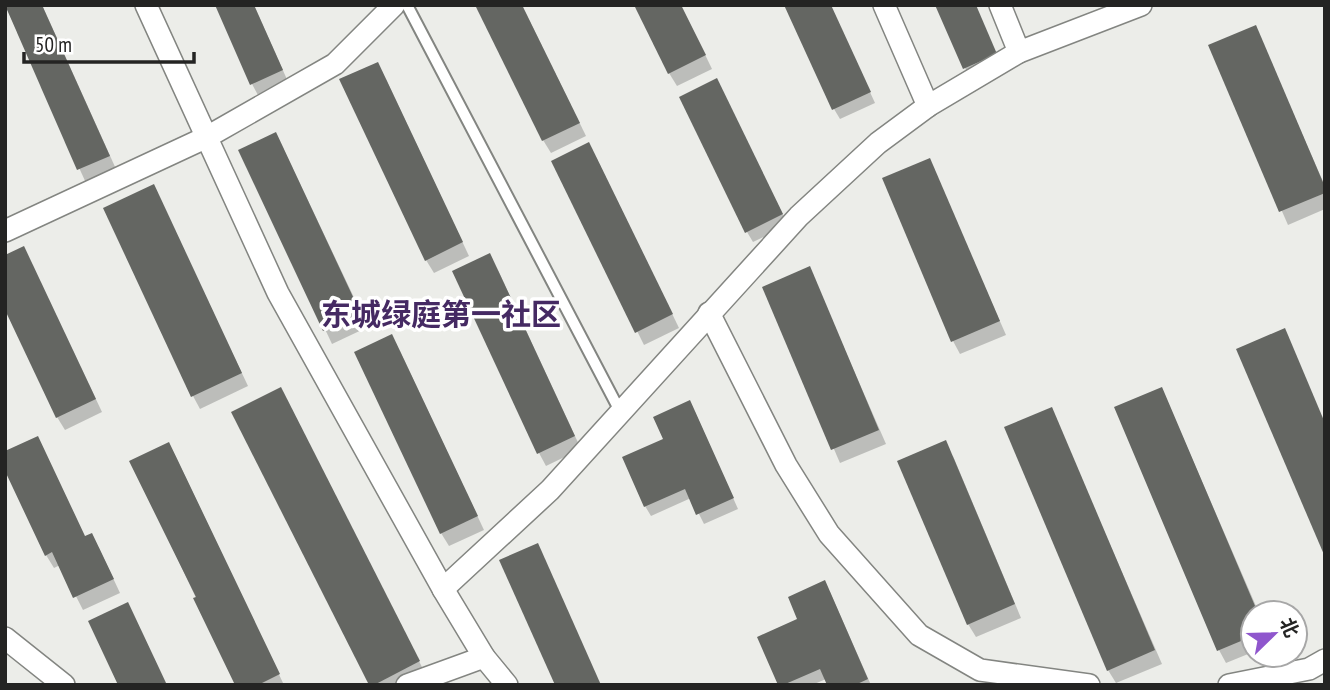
<svg xmlns="http://www.w3.org/2000/svg" width="1330" height="690" viewBox="0 0 1330 690" font-family="'PT Sans Narrow','Noto Sans SC',sans-serif">
	<style>
		.shadow { fill: #0003 }
		.building { fill: #646662 }
		.lines { fill: none; stroke-linecap: round; stroke-linejoin: round }
		.lane-casing { stroke: #838581; stroke-width: 14 }
		.street-casing { stroke: #838581; stroke-width: 24 }
		.lane { stroke: #fff; stroke-width: 10 }
		.street { stroke: #fff; stroke-width: 21 }
		.labels { text-anchor: middle; dominant-baseline: central; stroke-width: 7; stroke-linejoin: round; paint-order: stroke }
		.quarter-label { font-size: 30px; font-weight: bold; fill: #452a63; stroke: #fff }
	</style>
	<rect width="100%" height="100%" fill="#ecede9"/>
	<g class="shadow">
		<path d="M5 5H42L116 169 86 183Z"/>
		<path d="M254 5 289 84 259 97 252 84Z"/>
		<path d="M522 5 586 136 551 153 543 140Z"/>
		<path d="M681 5 712 69 677 86 669 73Z"/>
		<path d="M830 5 875 103 840 119 834 109Z"/>
		<path d="M937 5 1001 65 970 79Z"/>
		<path d="M1255 27 1325 186V209L1288 225 1210 46Z"/>
		<path d="M385 77 469 256 434 273 426 260Z"/>
		<path d="M722 91 788 225 753 242 747 232Z"/>
		<path d="M283 148 368 327 332 344 241 151Z"/>
		<path d="M596 157 679 328 644 345 553 161Z"/>
		<path d="M929 160 1006 335 960 354 953 341Z"/>
		<path d="M160 200 248 386 200 409 193 396Z"/>
		<path d="M31 262 102 412 65 430 57 417Z"/>
		<path d="M497 268 581 449 546 466 539 453Z"/>
		<path d="M809 268 886 444 840 463 764 288Z"/>
		<path d="M399 349 484 530 449 546 441 533Z"/>
		<path d="M1162 389 1259 613H1253V652L1226 663 1219 650Z"/>
		<path d="M288 402 426 675 407 685H371Z"/>
		<path d="M1051 409 1162 664 1116 683 1108 670Z"/>
		<path d="M695 412 738 509 704 524 691 498 651 516 645 506 665 440Z"/>
		<path d="M37 438 85 538 99 548 120 593 83 610 60 565 54 568 46 555Z"/>
		<path d="M169 444 176 457 284 685H237L132 462Z"/>
		<path d="M953 456 1021 618 976 637 968 624Z"/>
		<path d="M830 592 871 685H829L826 679 812 685H780L800 620Z"/>
	</g>
	<g class="building">
		<path d="M5 5H42L110 156 77 170Z"/>
		<path d="M215 5H254L283 70 250 85Z"/>
		<path d="M475 5H522L580 123 542 141Z"/>
		<path d="M634 5H681L706 55 668 74Z"/>
		<path d="M784 5H831L871 92 832 110Z"/>
		<path d="M935 5H976L997 54 963 69Z"/>
		<path d="M1256 25 1325 187V193L1279 212 1208 45Z"/>
		<path d="M378 62 463 242 425 261 339 79Z"/>
		<path d="M717 78 783 214 745 233 679 97Z"/>
		<path d="M276 132 361 314 323 331 238 150Z"/>
		<path d="M589 142 673 314 635 333 551 161Z"/>
		<path d="M930 158 1000 321 951 342 882 178Z"/>
		<path d="M154 184 242 373 191 397 103 208Z"/>
		<path d="M24 246 96 399 56 418 5 310V255Z"/>
		<path d="M490 253 575 436 537 454 452 271Z"/>
		<path d="M810 266 879 430 831 450 762 287Z"/>
		<path d="M1285 328 1325 423V557L1236 349Z"/>
		<path d="M392 334 478 516 440 534 354 352Z"/>
		<path d="M281 387 420 661 374 685H369L231 412Z"/>
		<path d="M1162 387 1258 613H1253V636L1217 651 1114 407Z"/>
		<path d="M690 400 734 498 696 515 685 489 644 507 622 457 663 439 653 417Z"/>
		<path d="M1052 407 1155 650 1107 671 1004 427Z"/>
		<path d="M38 436 85 536 92 533 114 579 73 598 52 552 45 556 5 471V451Z"/>
		<path d="M946 440 1015 604 967 625 897 461Z"/>
		<path d="M169 442 280 674 258 685H235L193 598 196 597 129 461Z"/>
		<path d="M538 543 601 685H555L499 560Z"/>
		<path d="M825 580 868 679 855 685H827L820 669 783 685H778L757 637 797 619 788 597Z"/>
		<path d="M128 602 167 685H118L88 621Z"/>
	</g>
	<g class="lines">
		<g class="lane-casing">
			<path id="lane" d="M407 5 621 413"/>
		</g>
		<g class="street-casing">
			<g id="street">
				<path d="M146 5 278 293 443 589 484 657 507 685"/>
				<path d="M884 5 928 106"/>
				<path d="M1000 5 1019 52"/>
				<path d="M5 231 207 137 335 64 394 5"/>
				<path d="M709 313 786 465 829 534 919 635 980 670 1089 685"/>
				<path d="M443 589 550 490 799 216 878 143 928 106 1019 52 1141 5"/>
				<path d="M5 638 64 685"/>
				<path d="M407 685 484 657"/>
				<path d="M1229 685 1309 669 1325 660"/>
			</g>
		</g>
		<use href="#lane" class="lane"/>
		<use href="#street" class="street"/>
	</g>
	<g class="labels">
		<g class="quarter-label">
			<text x="441" y="313">东城绿庭第一社区</text>
		</g>
	</g>
	<rect width="1330" height="690" fill="none" stroke="#242423" stroke-width="14"/>
	<g transform="translate(1274 634) rotate(67)"><circle r="33" fill="#ffffff" stroke="#a7a7a7" stroke-width="2"/>
	<path d="M0-5L12 26L0 18L-12 26Z" fill="#8f56cd"/>
	<text y="-10" font-size="19" font-weight="bold" text-anchor="middle" fill="#242423">北</text>
	</g>
	<path d="M24 52v10h170v-10" fill="none" stroke="#242423" stroke-width="3.5"/>
	<text x="35" y="52" font-size="21" fill="#242423" stroke="#ffffff" stroke-width="5" paint-order="stroke">50 m</text>
</svg>
